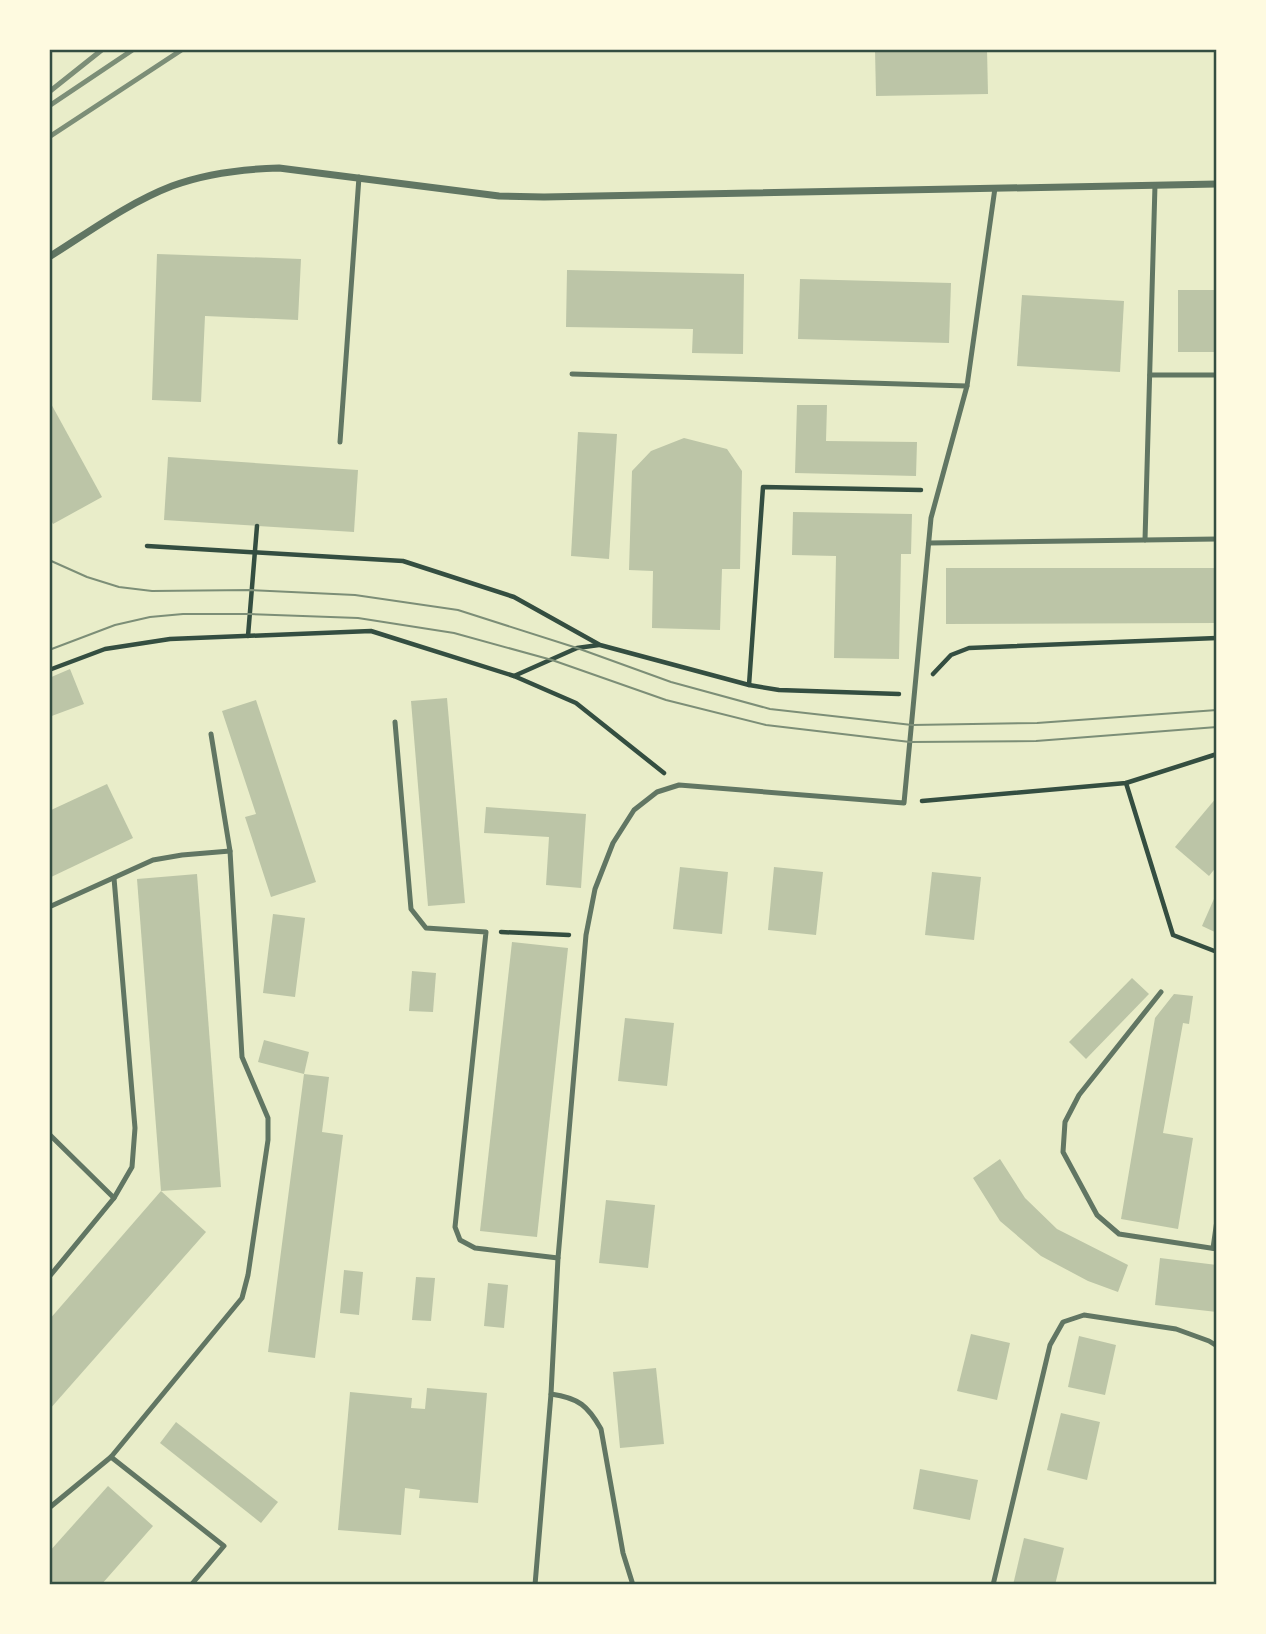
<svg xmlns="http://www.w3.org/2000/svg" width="1266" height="1634" viewBox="0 0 1266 1634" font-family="Overpass,sans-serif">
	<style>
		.building { fill: #bcc5a7 }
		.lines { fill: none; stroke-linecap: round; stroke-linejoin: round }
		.path { stroke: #344e41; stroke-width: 4.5 }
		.service { stroke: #617663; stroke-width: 5 }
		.minor { stroke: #617663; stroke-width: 7 }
		.tram { stroke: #7c8e77; stroke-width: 2 }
		.rail { stroke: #7c8e77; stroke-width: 5 }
		.neatline { fill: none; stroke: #344e41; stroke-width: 2.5 }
	</style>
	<rect width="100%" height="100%" fill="#e9edc9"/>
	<g class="building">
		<path d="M875 49H987L988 94 876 96Z"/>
		<path d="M157 254 301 259 298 320 205 316 201 402 152 400Z"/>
		<path d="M567 270 744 274 743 354 692 353 693 329 566 327Z"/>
		<path d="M800 279 951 283 949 343 798 339Z"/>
		<rect x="1178" y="290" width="39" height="62"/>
		<path d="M1022 295 1124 301 1120 372 1017 366Z"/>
		<path d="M49 400 102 497 53 524 49 517Z"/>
		<path d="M797 405H827L826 441 917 442 916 476 795 473Z"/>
		<path d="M578 432 617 434 609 559 571 556Z"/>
		<path d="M684 438 727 449 742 471 740 569H722L720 630 652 628 653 571 629 570 632 471 651 451Z"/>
		<path d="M168 457 358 470 354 532 164 520Z"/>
		<path d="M793 512 912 514 911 554H901L899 659 834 658 836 556 792 555Z"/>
		<path d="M946 568H1217V623L946 624Z"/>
		<path d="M70 669 84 704 49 717V678Z"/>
		<path d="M447 698 465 903 428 906 411 701Z"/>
		<path d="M256 700 316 882 271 897 245 817 256 814 222 711Z"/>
		<path d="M107 784 133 838 49 878V811Z"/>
		<path d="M1217 797V866L1209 876 1175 847Z"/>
		<path d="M486 807 586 814 581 888 546 885 549 837 484 833Z"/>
		<path d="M680 867 728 872 722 934 673 929Z"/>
		<path d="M774 867 823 872 816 935 768 930Z"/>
		<path d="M932 872 981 877 974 940 925 935Z"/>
		<path d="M197 874 221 1187 161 1191 137 879Z"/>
		<path d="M1217 892V933L1202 926Z"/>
		<path d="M273 914 305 918 295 997 263 993Z"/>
		<path d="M512 942 568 948 537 1237 480 1231Z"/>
		<path d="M412 971 436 973 433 1012 409 1011Z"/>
		<path d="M1132 978 1149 994 1086 1059 1069 1042Z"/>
		<path d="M1174 994 1193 996 1189 1024 1183 1023 1163 1133 1193 1138 1178 1229 1121 1219 1155 1018Z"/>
		<path d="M625 1018 674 1023 667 1086 618 1081Z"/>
		<path d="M264 1040 309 1052 304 1074 258 1062Z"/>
		<path d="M304 1074 329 1077 322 1132 343 1135 315 1358 268 1352Z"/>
		<path d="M1000 1159 1025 1198 1057 1229 1128 1265 1118 1292 1088 1281 1041 1256 1000 1221 973 1178Z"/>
		<path d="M161 1191 206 1232 49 1410V1320Z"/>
		<path d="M606 1200 655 1205 648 1268 599 1263Z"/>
		<path d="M1160 1258 1217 1265V1312L1155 1305Z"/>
		<path d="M344 1270 363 1272 359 1315 340 1313Z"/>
		<path d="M416 1277 435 1278 431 1321 412 1320Z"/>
		<path d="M488 1283 508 1285 504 1328 484 1326Z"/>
		<path d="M971 1334 1010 1343 997 1400 957 1391Z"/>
		<path d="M1079 1336 1116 1345 1105 1395 1068 1387Z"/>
		<path d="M656 1368 664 1444 620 1448 613 1372Z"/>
		<path d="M427 1388 487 1393 478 1503 419 1498 420 1490 405 1488 401 1535 338 1530 350 1392 412 1398 411 1408 425 1409Z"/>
		<path d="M1061 1413 1100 1422 1087 1480 1047 1470Z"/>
		<path d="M176 1422 278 1502 261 1523 160 1443Z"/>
		<path d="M920 1469 978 1480 970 1520 913 1509Z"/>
		<path d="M108 1486 153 1526 101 1585H49V1552Z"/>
		<path d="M1024 1538 1064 1548 1055 1585H1013Z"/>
	</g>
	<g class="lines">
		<g class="path">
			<path d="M147 546 403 561 514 597 600 645 749 685 779 690 899 694"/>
			<path d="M248 636 257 526"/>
			<path d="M49 670 105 649 170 639 371 631 514 676 576 703 664 773"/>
			<path d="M933 674 951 655 969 648 1217 638"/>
			<path d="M514 676 577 648 599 645"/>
			<path d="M749 685 763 487 921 490"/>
			<path d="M1126 783 1173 935 1217 952"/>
			<path d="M922 801 1126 783 1217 754"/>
			<path d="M501 932 569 935"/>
		</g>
		<g class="service">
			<path d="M572 374 967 386"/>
			<path d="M1150 375H1217"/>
			<path d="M340 442 359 177"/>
			<path d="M1145 540 1155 185"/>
			<path d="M929 543 1217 539"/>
			<path d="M395 722 411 909 426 928 486 932 455 1227 460 1240 475 1248 558 1258"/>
			<path d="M49 907 153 860 182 855 230 851"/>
			<path d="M1161 992 1079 1095 1065 1122 1063 1152 1097 1215 1119 1234 1217 1249"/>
			<path d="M49 1134 114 1198"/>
			<path d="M1213 1248 1217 1220"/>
			<path d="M49 1277 114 1198 132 1167 135 1128 114 878"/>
			<path d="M551 1394C579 1398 588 1406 601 1429L623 1553 633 1585"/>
			<path d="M111 1457 224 1546 191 1585"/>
			<path d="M49 1508 111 1457 242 1298 248 1275 268 1140V1118L242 1057 230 851 211 734"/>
			<path d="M535 1585 551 1394 558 1258 586 935 595 889 613 843 634 810 657 792 679 785 904 803 931 518 967 386 995 188"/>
			<path d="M993 1585 1050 1345 1063 1322 1084 1315 1176 1329 1209 1341 1217 1346"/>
		</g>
		<path class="minor" d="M49 257C89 232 128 203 172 186 207 173 243 169 279 168L499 196 544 197 1217 184"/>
		<g class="tram">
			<path d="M49 560 87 577 119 587 152 591 251 590 355 595 458 610 577 648 671 682 770 709 912 725 1037 723 1217 710"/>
			<path d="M49 650 115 625 150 617 183 614H249L358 618 454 633 552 660 666 700 766 725 910 742 1036 741 1217 727"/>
		</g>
		<g class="rail">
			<path d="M49 92 103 49"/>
			<path d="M49 106 134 49"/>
			<path d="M49 137 183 49"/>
		</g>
	</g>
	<rect width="1266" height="1634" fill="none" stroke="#fefae0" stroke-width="102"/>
	<rect x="51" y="51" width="1164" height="1532" class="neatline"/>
</svg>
